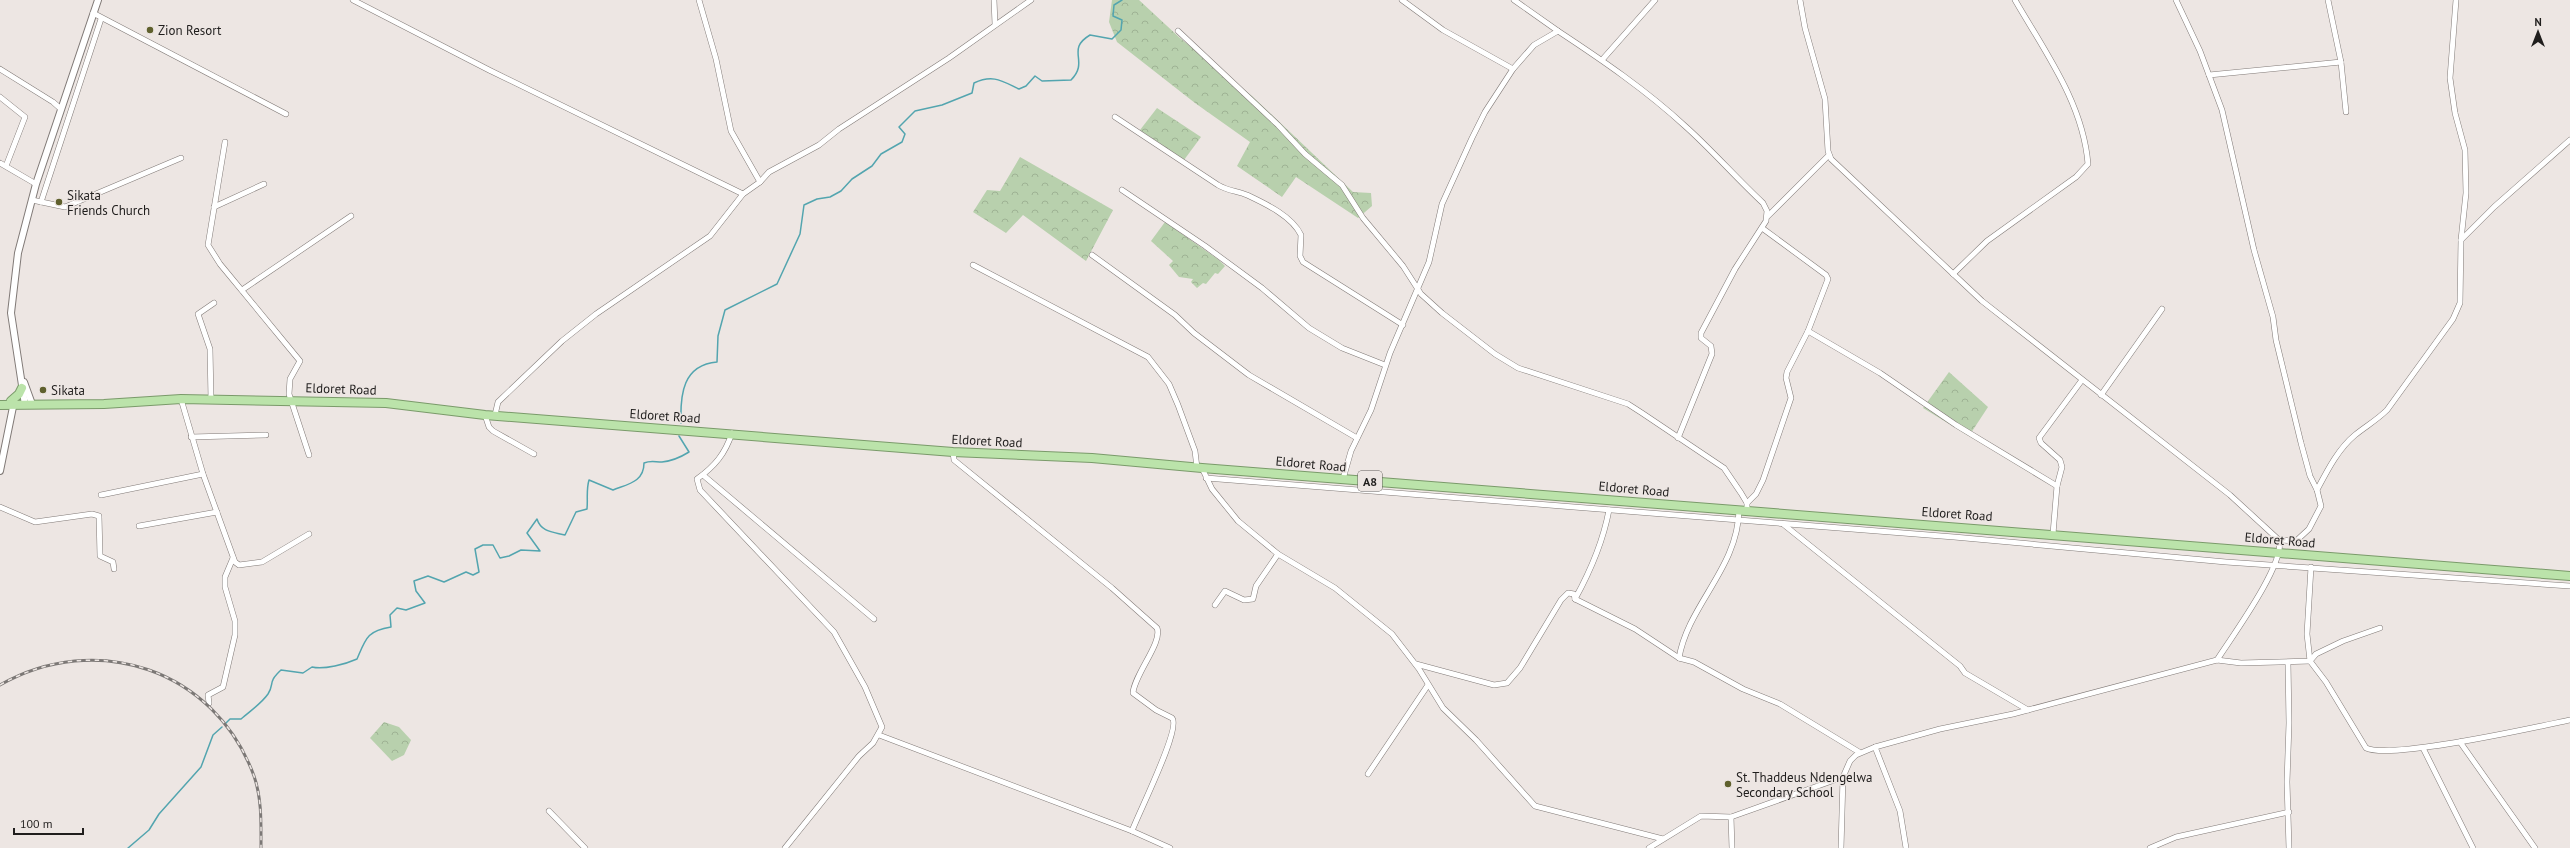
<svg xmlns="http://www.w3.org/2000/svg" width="2570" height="848" viewBox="0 0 2570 848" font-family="'PT Sans',sans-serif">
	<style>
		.forest { fill: url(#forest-crowns) }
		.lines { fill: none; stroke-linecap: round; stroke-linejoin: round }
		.stream { stroke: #53a5af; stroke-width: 1.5 }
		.minor-casing { stroke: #817a77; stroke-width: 6 }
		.tertiary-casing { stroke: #817a77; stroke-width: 8 }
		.trunk-casing { stroke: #7a9a6a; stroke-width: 10 }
		.minor { stroke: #fff; stroke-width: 5 }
		.tertiary { stroke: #fff; stroke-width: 6 }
		.trunk { stroke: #bbe3aa; stroke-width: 8 }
		.rail-casing { stroke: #7c7876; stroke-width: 3 }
		.rail { stroke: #ede6e3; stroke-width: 1.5; stroke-dasharray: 4.5; stroke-linecap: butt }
		.poi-dot { fill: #5f602d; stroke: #ede6e3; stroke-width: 1.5 }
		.labels { text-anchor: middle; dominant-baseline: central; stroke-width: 3; stroke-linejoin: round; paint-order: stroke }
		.shield { fill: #ede6e3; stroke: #5e5a58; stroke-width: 1 }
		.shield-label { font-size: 12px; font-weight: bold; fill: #201e1d }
		.poi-label { font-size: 13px; fill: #201e1d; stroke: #ede6e3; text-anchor: start }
		.street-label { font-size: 13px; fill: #201e1d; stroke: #ede6e3 }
	</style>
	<defs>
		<pattern id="forest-crowns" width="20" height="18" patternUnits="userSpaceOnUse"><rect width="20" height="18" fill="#b8d0ad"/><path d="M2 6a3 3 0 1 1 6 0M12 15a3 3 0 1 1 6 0" fill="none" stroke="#9eb294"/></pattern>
	</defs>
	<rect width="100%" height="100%" fill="#ede6e3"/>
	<g class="forest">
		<path d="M1112 0H1139L1180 38 1252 96 1353 192 1371 193 1372 206 1358 218 1296 177 1282 197 1237 166 1250 142 1195 103 1117 42 1109 22Z"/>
		<path d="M1157 108 1201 137 1184 160 1140 130Z"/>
		<path d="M1020 157 1113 210 1086 261 1023 215 1006 233 973 212 987 190 1000 191Z"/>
		<path d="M1165 222 1219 260 1225 266 1218 274 1215 273 1206 284 1203 283 1197 288 1191 282 1193 279 1179 277 1169 265 1173 261 1151 241Z"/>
		<path d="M1949 372 1988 407 1969 436 1923 408Z"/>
		<path d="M384 722 399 727 411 740 404 755 392 761 370 738Z"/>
	</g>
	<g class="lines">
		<g class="stream">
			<path d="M681 423C680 394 683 365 717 362L718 336 725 310 777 284 800 234 804 205 817 199 830 197 841 191 852 179 872 166 881 154 902 142 905 134 899 127 915 111 942 105 972 93 974 83C993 74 1002 81 1019 89L1026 86 1035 76 1042 81 1071 80C1090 61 1065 50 1090 35L1112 39 1121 30 1122 20 1113 16 1114 5 1122 0"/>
			<path d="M226 723 230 719H241C250 711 261 704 268 694 275 683 267 683 281 670L303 673 312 667C324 670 346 664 357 659 366 638 367 631 391 627L390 615 397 608 406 610 425 603 416 591 414 581 428 576 444 582 466 572 473 575 479 572 475 549 483 545H493L500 558 509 556 521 550 540 551 527 533 537 519C541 532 553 532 565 535L576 512 587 509C588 499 586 490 589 480L613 490C628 484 644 482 644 463 651 460 655 462 662 462 672 461 681 457 689 452L679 436"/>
			<path d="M128 848 149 830 159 814 201 767 213 735 222 727"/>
		</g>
		<g class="minor-casing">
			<g id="minor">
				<path d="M353 0 489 70 743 194"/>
				<path d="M699 0 716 59 731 131 760 182"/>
				<path d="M994 0 995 24"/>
				<path d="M1402 0 1443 30 1513 69"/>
				<path d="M1514 0 1558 31"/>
				<path d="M1800 0 1805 28 1825 99 1828 151 1831 159 1982 301 2230 495 2279 540C2286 563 2231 638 2217 660"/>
				<path d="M2176 0 2200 51 2222 110 2254 250 2273 317 2276 340 2301 443 2310 476 2317 490"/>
				<path d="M2328 0 2341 62 2346 112"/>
				<path d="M2456 0 2450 78 2455 113 2465 150 2466 193 2461 240"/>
				<path d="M93 13 286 114"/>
				<path d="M1178 31 1278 125 1305 154 1342 185 1363 218 1403 266 1421 294 1442 313 1495 354 1518 368 1628 404 1642 413 1724 468 1741 493 1747 503V511"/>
				<path d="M1602 60 1655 0"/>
				<path d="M0 69 53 102 61 109"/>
				<path d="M2209 75 2341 62"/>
				<path d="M0 97 25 117 6 166"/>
				<path d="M1115 117 1218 185C1228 191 1238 191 1247 195 1266 204 1292 216 1301 235L1300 256 1303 262 1403 325"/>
				<path d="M225 142 208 245 220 264 300 361 290 379 289 394 309 455"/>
				<path d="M0 163 36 184"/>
				<path d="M1122 190 1205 246 1262 288 1309 328 1342 348 1385 365"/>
				<path d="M32 200 65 207 181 158"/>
				<path d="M41 202 101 19"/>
				<path d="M214 207 264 184"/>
				<path d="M1768 216 1829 155"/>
				<path d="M1762 228 1826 275 1828 279 1808 331 1880 373 1956 425 2057 486"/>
				<path d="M1092 255 1175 315 1194 333 1249 375 1357 438"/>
				<path d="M973 265 1148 357 1169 384 1178 405 1195 451 1197 468"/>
				<path d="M1953 274 1987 241 2076 177 2088 164C2083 103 2045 52 2015 0"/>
				<path d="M242 290 351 216"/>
				<path d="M2101 395 2162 309"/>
				<path d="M181 399 203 474 235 562 239 565 262 562 309 534"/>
				<path d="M211 399 210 349 198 314 214 303"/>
				<path d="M485 415 489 427 493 431 534 454"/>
				<path d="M495 415 498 402 562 341 596 314 710 236 743 194 760 182 769 172 819 145 839 129 949 58 1031 0"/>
				<path d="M732 433C725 454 715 466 697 479L700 490 834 632 865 687 882 727 873 743 859 756 785 848"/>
				<path d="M191 437 266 435"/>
				<path d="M953 452 954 460 1112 588 1157 628C1163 642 1134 675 1133 693L1156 710 1172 718C1182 727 1138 814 1132 831"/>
				<path d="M1202 468 1212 489 1238 521 1278 554 1335 588 1392 634 1419 669 1443 708 1476 740 1535 806 1663 839"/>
				<path d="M703 475 874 619"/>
				<path d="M1206 478 1954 537 2226 562 2570 586"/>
				<path d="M1343 479 1351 451 1371 410 1390 353 1429 262 1442 204 1472 138 1485 112 1513 69 1534 45 1558 31C1602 60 1646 90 1685 126 1712 150 1736 178 1763 203L1767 211 1766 221 1735 269 1701 333V338L1711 346 1712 354 1678 438"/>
				<path d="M101 495 203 474"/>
				<path d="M1747 503 1756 494 1763 480 1791 398 1786 378 1787 372 1808 331"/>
				<path d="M0 507 35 522 92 514 99 516 100 556 113 562 114 569"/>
				<path d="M1739 510C1738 568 1688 605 1679 658L1694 662 1743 689 1780 704 1859 752"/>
				<path d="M1783 524 1960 666 1965 673 2028 710"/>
				<path d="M139 526 217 512"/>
				<path d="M2053 534 2057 486 2062 467 2060 460 2041 443 2039 438 2082 380"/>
				<path d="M2279 540 2296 541 2309 529 2321 506 2317 490C2327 471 2338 449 2355 435 2366 426 2377 420 2387 410L2453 319 2460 303 2461 240 2494 207 2570 140"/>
				<path d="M2311 567 2307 634 2310 661 2326 682 2366 748C2391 760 2536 727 2570 720"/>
				<path d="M1575 599C1591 570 1603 542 1609 510"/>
				<path d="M1215 605 1225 591 1244 600 1253 599 1256 586 1278 554"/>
				<path d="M2288 663 2289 723 2287 782 2289 848"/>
				<path d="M1416 664 1494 685 1507 683 1520 668 1561 600 1568 593 1574 594 1575 599 1635 629 1679 658"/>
				<path d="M209 703 208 695 223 687 235 635V621L225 587V577L233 558"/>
				<path d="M879 735 1132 831 1170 848"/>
				<path d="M2460 742 2535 848"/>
				<path d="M1875 747 1900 811 1906 848"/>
				<path d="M2423 748 2473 848"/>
				<path d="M1368 774 1428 685"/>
				<path d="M549 811 585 848"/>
				<path d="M1731 817 1843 777 1850 761 1856 755 1875 747 1940 729 2013 714 2217 660 2241 663 2310 661 2316 654 2343 641 2380 628"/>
				<path d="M1649 848 1701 816 1731 817 1732 848"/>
				<path d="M1841 848 1843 777"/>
				<path d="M2150 848 2176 837 2289 812"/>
			</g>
		</g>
		<g class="tertiary-casing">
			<g id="tertiary">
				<path d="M24 382 32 404"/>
				<path d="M25 405 11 313 18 253 36 184 98 0"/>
				<path d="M0 471 14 402"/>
			</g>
		</g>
		<g class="trunk-casing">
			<g id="trunk">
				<path d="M11 401 19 394 22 388"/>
				<path d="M0 405 104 404 181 399 386 403 485 415 953 452 1092 458 1202 468 2570 576"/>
			</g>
		</g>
		<use href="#minor" class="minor"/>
		<use href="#tertiary" class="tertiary"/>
		<use href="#trunk" class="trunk"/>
		<g class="rail-casing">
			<path id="rail" d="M0 685C96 630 215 669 254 776 262 799 261 824 261 848"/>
		</g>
		<use href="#rail" class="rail"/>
	</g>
	<g class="poi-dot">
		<circle cx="150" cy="30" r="4"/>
		<circle cx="59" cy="202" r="4"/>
		<circle cx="43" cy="390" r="4"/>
		<circle cx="1728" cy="784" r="4"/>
	</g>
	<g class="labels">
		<rect class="shield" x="1358" y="471" width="24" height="20" rx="3"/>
		<g class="shield-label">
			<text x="1370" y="481">A8</text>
		</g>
		<g class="poi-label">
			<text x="158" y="30">Zion Resort</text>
			<text x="67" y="195">Sikata<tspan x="67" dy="15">Friends Church</tspan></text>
			<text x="51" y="390">Sikata</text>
			<text x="1736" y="777">St. Thaddeus Ndengelwa<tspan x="1736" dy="15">Secondary School</tspan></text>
		</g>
		<g class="street-label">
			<text transform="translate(341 389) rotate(2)">Eldoret Road</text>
			<text transform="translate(665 416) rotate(4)">Eldoret Road</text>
			<text transform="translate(987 441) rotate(3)">Eldoret Road</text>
			<text transform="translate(1311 464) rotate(5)">Eldoret Road</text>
			<text transform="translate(1634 489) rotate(5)">Eldoret Road</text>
			<text transform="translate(1957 514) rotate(4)">Eldoret Road</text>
			<text transform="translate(2280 540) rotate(5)">Eldoret Road</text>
		</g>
	</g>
	<g transform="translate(2538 32)" stroke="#ede6e3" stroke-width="3" paint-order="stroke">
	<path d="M0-3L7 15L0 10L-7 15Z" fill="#201e1d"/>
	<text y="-6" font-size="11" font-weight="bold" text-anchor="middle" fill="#201e1d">N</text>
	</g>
	<path d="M14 828v6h69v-6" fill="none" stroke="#201e1d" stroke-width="2"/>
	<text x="20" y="828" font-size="12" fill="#201e1d" stroke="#ede6e3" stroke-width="3" paint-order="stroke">100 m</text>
</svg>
